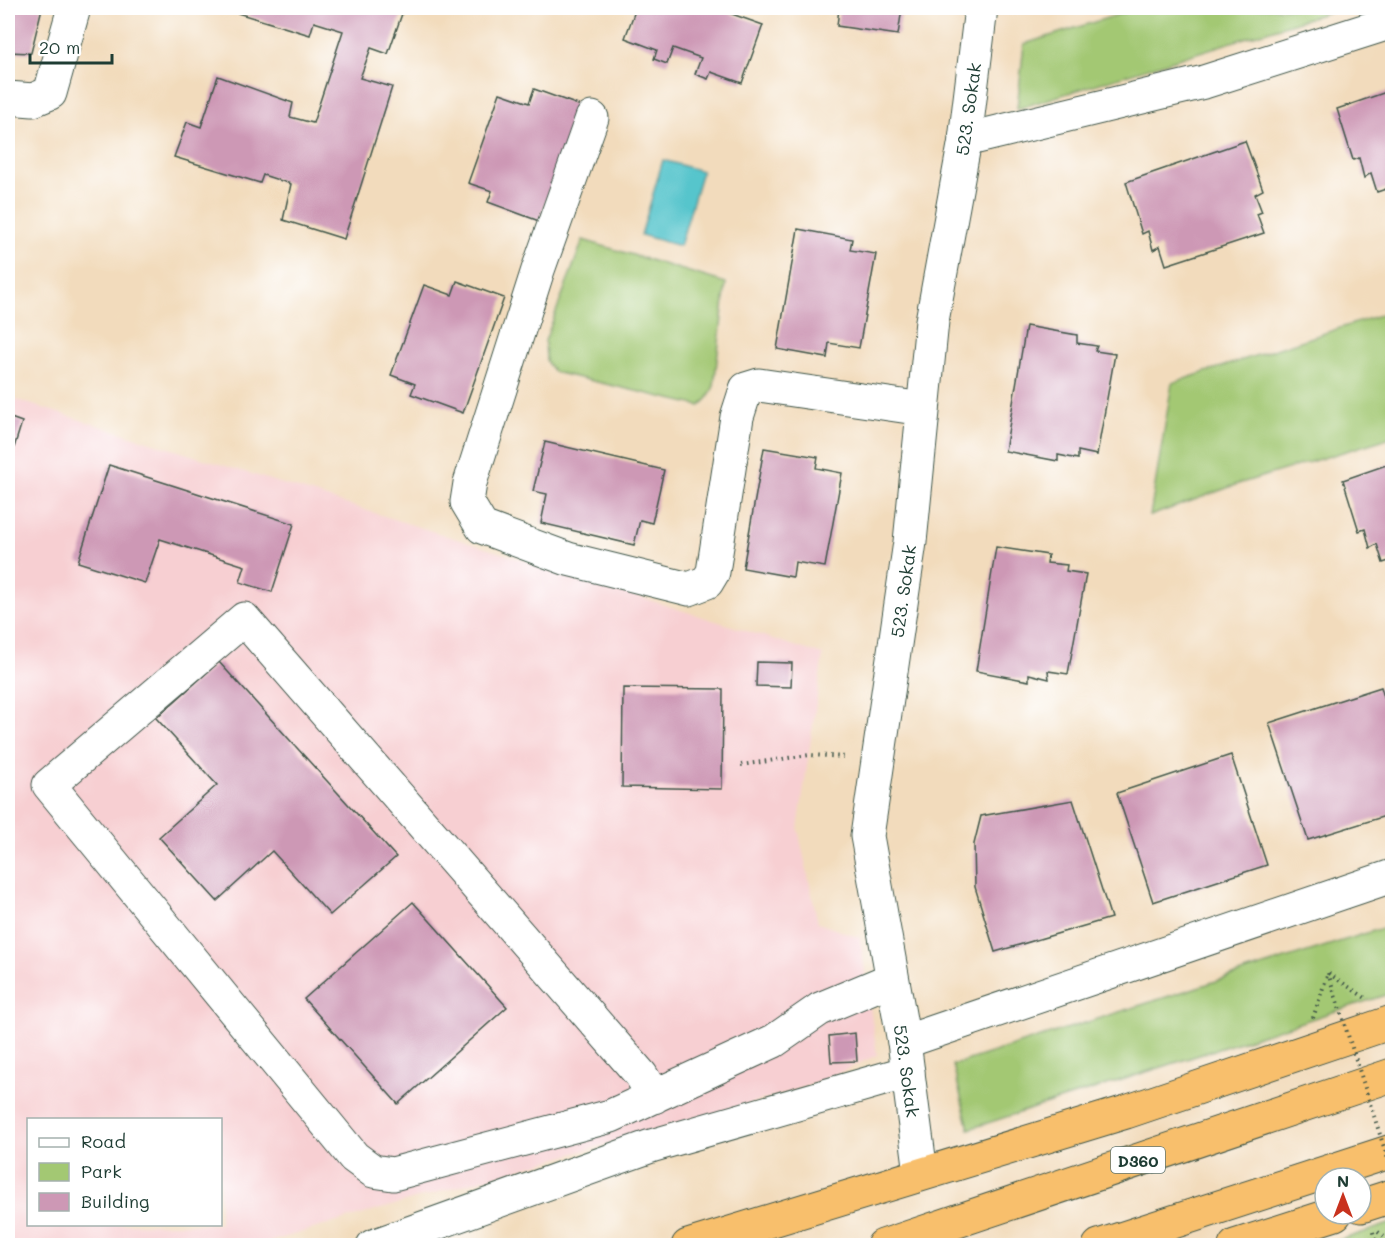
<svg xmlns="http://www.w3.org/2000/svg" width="1400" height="1253" viewBox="0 0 1400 1253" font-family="Mali,sans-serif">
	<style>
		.built { fill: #f7cfd2; fill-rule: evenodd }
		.green { fill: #a3c873; stroke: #618254; stroke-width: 1.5 }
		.water { fill: #57c5cc; stroke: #3b8180; stroke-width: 1.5 }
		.building { fill: #cd98b5 }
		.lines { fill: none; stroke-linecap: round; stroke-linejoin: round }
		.minor-casing { stroke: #3f5548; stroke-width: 35 }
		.highway-casing { stroke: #3f5548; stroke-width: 35 }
		.path { stroke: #3f5548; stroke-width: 4; stroke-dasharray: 1.5 4.5; stroke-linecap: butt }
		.minor { stroke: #fff; stroke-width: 33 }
		.highway { stroke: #f8bf6c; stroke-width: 33 }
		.path-bridge { stroke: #3f5548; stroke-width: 4; stroke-dasharray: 1.5 4.5; stroke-linecap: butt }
		.labels { text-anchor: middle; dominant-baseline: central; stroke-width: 6; stroke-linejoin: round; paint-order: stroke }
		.shield { fill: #fff; stroke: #627771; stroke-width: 1.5 }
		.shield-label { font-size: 16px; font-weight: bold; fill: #1f3d34 }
		.street-label { font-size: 18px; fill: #1f3d34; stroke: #fff }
	</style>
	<rect width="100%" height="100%" fill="#fff"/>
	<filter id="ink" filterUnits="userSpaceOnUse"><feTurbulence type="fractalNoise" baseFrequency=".0167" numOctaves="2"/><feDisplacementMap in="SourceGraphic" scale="12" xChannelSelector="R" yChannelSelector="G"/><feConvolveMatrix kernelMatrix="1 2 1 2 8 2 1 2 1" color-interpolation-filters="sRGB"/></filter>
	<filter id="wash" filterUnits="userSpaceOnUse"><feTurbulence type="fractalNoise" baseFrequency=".008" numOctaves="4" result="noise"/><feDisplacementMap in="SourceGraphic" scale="24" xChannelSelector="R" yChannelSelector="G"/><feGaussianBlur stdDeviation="1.35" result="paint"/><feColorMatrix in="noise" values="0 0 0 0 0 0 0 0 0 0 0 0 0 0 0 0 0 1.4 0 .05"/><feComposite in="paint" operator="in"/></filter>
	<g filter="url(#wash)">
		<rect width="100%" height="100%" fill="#f2dbbc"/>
		<path class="built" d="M8 397 823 655 798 829 818 923 860 938 877 1055 820 1082 780 1095 418 1198 259 1245H8ZM28 1120H220V1224H28Z"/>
		<g class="green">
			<path d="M1139 8H1341L1017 109 1024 44Z"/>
			<path d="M583 240 726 283 714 386 708 398 700 406 554 372 546 361 545 341Z"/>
			<path d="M1392 311V437L1238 484 1150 516 1172 383Z"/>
			<path d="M1392 925V993L969 1129 953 1065Z"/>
			<path d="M1392 1223V1245H1325Z"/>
		</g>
		<path class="water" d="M663 160 702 171 680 246 641 235Z"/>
		<g id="blocks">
			<g class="building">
				<path d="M8 8H42L31 53 8 52Z"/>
				<path d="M221 8H404L388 54 371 48 360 78 392 87 344 239 283 220 291 184 263 175 260 183 174 157 187 122 201 127 218 76 293 103 290 117 313 123 343 31 314 22 310 35Z"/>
				<path d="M636 8H715L763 25 742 83 711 72 708 79 695 74 701 58 673 48 667 64 654 59 657 50 625 38Z"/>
				<path d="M839 8H902L898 35 837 26Z"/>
				<path d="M534 89 581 106 539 221 488 202 492 191 468 183 500 93 529 103Z"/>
				<path d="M1392 90V187L1377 192 1371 173 1364 178 1359 158 1353 160 1337 109Z"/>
				<path d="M1245 141 1263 190 1255 194 1262 212 1257 214 1264 233 1166 265 1160 246 1153 250 1148 231 1142 234 1126 182Z"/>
				<path d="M798 229 852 239 850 250 876 254 859 348 829 343 827 358 777 349Z"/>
				<path d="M457 281 504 298 463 413 411 394 415 384 391 375 424 285 452 295Z"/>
				<path d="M1026 326 1077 335V343L1097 346 1095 351 1115 354 1097 455 1078 451V459L1058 455V461L1005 451Z"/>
				<path d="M8 417 22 422 8 467Z"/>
				<path d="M545 442 664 470 652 523 640 520 634 545 541 523 547 494 533 491Z"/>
				<path d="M764 448 818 457 816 468 842 473 825 567 795 562 793 577 743 568Z"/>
				<path d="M1392 463V560L1383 563 1377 544 1370 548 1365 529 1359 531 1343 480Z"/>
				<path d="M109 465 294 524 272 592 240 582 245 566 160 539 145 583 78 562Z"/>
				<path d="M996 547 1048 555 1047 563 1067 565 1066 571 1086 574 1068 674 1048 671 1049 679 1029 674V681L976 671Z"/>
				<path d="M219 662 396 857 330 915 272 851 217 901 159 837 217 785 156 718Z"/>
				<path d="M757 662 792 663 791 687 756 686Z"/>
				<path d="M1381 687 1392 723V814L1308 840 1269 723Z"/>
				<path d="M623 688 723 689 722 789 622 787Z"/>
				<path d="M1231 755 1267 865 1153 902 1117 793Z"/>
				<path d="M1073 800 1111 918 995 952 975 887 974 844 981 816Z"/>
				<path d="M413 902 507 1007 398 1104 304 999Z"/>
				<path d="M855 1033 857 1061 831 1062 829 1036Z"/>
			</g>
		</g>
	</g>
	<g filter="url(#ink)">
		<use href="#blocks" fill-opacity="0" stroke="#3f5548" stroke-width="1.5"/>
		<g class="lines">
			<g class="minor-casing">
				<g id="minor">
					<path d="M8 98 33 100 50 93 74 8"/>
					<path d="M592 118 538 270 470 483 467 502 482 527 568 559 689 589 707 582 713 572 737 417 746 389 759 385 923 409"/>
					<path d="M965 140 1204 82 1392 22"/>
					<path d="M904 1042 1392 876"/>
					<path d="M654 1097 641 1075 244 619 49 785 354 1157 373 1171 393 1174 611 1116 774 1041 820 1009 892 979"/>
					<path d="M921 1173 904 1042 867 836 910 542 932 321 965 140 981 8"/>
					<path d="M373 1246 651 1146 908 1072"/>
				</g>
			</g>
			<g class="highway-casing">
				<g id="highway">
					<path d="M1361 1206 1392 1196"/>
					<path d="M688 1246 1126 1112 1392 1022"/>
					<path d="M883 1246 1392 1075"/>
					<path d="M1099 1246 1392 1151"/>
					<path d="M1235 1246 1335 1214"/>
				</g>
			</g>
			<g class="path">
				<path d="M741 765 809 755 848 757"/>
				<path d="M1313 1018 1328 973 1367 999"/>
				<path d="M1373 1232 1376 1246"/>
				<path d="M1378 1232 1392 1243"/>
			</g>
			<use href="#minor" class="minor"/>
			<use href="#highway" class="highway"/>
			<path class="path-bridge" d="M1328 973 1392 1172"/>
		</g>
	</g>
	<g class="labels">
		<rect class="shield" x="1111" y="1147" width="54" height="26" rx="4.5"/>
		<g class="shield-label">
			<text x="1138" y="1160">D360</text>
		</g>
		<g class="street-label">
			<text transform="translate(968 109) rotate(-82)">523. Sokak</text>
			<text transform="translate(903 591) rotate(-82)">523. Sokak</text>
			<text transform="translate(907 1071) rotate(82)">523. Sokak</text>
		</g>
	</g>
	<rect width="1400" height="1253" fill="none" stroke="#fff" stroke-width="30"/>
	<rect x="27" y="1118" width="195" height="108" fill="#ffffff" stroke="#a5b1ae" stroke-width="1.5"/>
	<rect x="39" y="1138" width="30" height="9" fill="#ffffff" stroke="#a5b1ae" stroke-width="1.5"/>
	<text x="81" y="1148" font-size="18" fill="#1f3d34">Road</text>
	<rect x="39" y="1163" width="30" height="18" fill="#a3c873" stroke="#a5b1ae" stroke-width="1.5"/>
	<text x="81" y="1178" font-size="18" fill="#1f3d34">Park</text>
	<rect x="39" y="1193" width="30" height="18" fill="#cd98b5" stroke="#a5b1ae" stroke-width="1.5"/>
	<text x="81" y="1208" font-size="18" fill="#1f3d34">Building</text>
	<g transform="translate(1343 1196)"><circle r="28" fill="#ffffff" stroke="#a5b1ae" stroke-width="1.5"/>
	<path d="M0-4.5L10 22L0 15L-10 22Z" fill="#c8321e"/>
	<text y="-9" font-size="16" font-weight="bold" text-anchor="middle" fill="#1f3d34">N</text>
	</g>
	<path d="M30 54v9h82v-9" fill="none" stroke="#1f3d34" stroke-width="3"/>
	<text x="39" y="54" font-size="18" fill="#1f3d34" stroke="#ffffff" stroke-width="4.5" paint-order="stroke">20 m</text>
</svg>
